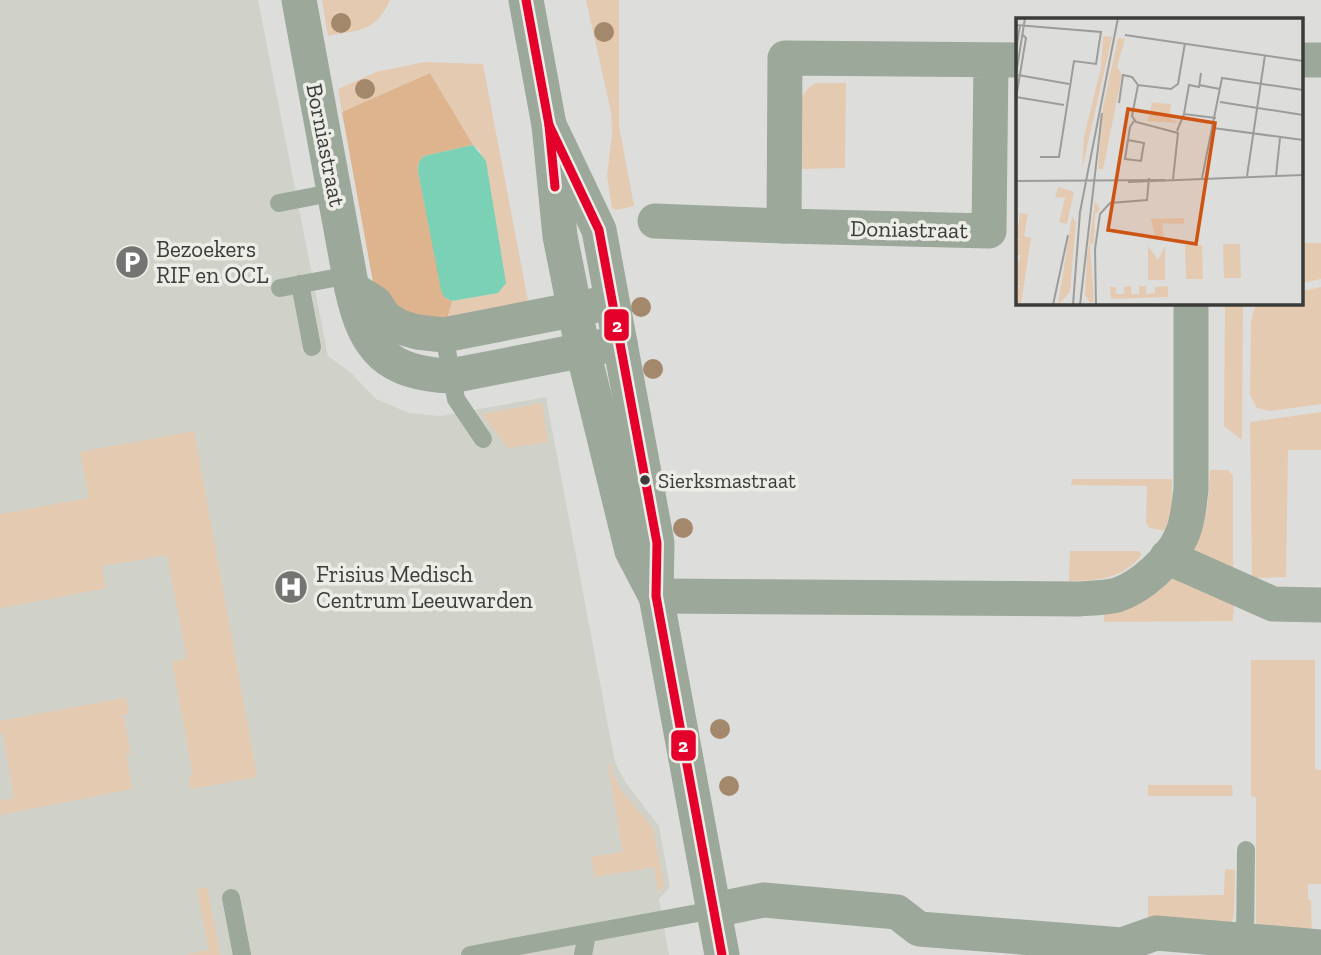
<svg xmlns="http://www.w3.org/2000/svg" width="1321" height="955" viewBox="0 0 1321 955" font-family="'Zilla Slab',serif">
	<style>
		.built { fill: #d0d2c9 }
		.green { fill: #e5cab2 }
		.forest { fill: #deb48e }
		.water { fill: #7ad1b6 }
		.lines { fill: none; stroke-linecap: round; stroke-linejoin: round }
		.lane { stroke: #9ba89a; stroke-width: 18 }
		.street { stroke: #9ba89a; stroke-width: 35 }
		.bus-1-casing { stroke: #ecede7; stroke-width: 14 }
		.bus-1 { stroke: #e4002b; stroke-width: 9 }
		.tree { fill: #a4886b }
		.bus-dot { fill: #3b3b39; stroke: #ecede7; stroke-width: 2.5 }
		.labels { text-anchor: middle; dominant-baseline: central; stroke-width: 7; stroke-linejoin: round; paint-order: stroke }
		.bus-label { font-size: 21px; fill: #3b3b39; stroke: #ecede7; text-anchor: start }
		.street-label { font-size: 23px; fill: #3b3b39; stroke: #ecede7 }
		.poi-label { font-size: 23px; fill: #3b3b39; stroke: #ecede7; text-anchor: start }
		.inset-road { fill: none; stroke: #9c9d9a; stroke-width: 2 }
		.view { fill: #ce5413; fill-opacity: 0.15; stroke: #ce5413; stroke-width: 3.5 }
		.inset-edge { fill: none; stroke: #3b3b39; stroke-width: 3.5 }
		.line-badge { stroke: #ecede7; stroke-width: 2.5 }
		.badge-label { font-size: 19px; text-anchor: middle; font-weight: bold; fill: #fff }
	</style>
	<rect width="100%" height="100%" fill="#dddedb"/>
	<path class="built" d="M0 0H258L328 356 350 372 376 399 409 413 440 416 546 397 615 762 626 783 659 826 670 887 659 899 669 955H0Z"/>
	<g class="green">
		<path d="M322 0H390C376 32 359 30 328 36Z"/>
		<path d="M586 0H619V126L634 206 617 210 612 208 607 175 612 135 611 112Z"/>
		<path d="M425 62 483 64 529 306 446 323 452 301 498 293 480 151 473 145 430 73 342 112 338 89 376 72Z"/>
		<path d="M817 83H846L845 168 800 169 802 96 810 86Z"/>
		<path d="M1302 243H1321V279L1302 283Z"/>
		<path d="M1321 287V404L1270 411 1257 408 1250 395 1251 321 1255 307 1260 303H1302V291Z"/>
		<path d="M1243 303 1242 440 1224 426 1225 305Z"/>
		<path d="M542 403 548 442 508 448 482 414Z"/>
		<path d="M1321 412V450H1288L1286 577 1252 578 1250 422Z"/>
		<path d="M194 431 257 777 191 789 189 776 193 775 172 662 187 658 167 555 102 566 106 587 103 589 0 608V514L89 498 80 452Z"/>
		<path d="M1210 470H1228L1233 476V574L1191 553C1207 528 1209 499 1210 470Z"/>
		<path d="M1072 479H1172V506L1165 531 1149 528 1146 522 1147 486 1071 485Z"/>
		<path d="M1070 551H1139L1142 555C1122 579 1098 581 1069 581Z"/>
		<path d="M1172 576 1234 604 1233 621 1104 622V614C1137 608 1149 600 1172 576Z"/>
		<path d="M1251 660H1315V769L1321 770V884H1308V899L1311 900 1312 935 1256 930V797L1251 796Z"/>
		<path d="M123 698H126L129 713 123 715 131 753 126 755 132 789 0 815V801L14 798 3 734H0V721Z"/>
		<path d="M607 760 620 789 653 828 664 886 658 891 654 867 595 877 591 857 623 852Z"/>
		<path d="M1148 785H1232L1233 796H1148Z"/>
		<path d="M1225 869 1235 870 1234 915 1231 924 1148 920V896L1224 895Z"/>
		<path d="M207 887 220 955H184L209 950 197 889Z"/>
	</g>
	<path class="forest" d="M430 73 473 145 424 156 419 162 418 171 444 297 452 301 446 323 406 316 373 282 342 112Z"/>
	<path class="water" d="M473 145 486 161 506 283 498 293 452 301 444 297 441 290 418 171 419 162 424 156Z"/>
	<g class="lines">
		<g class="lane">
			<path d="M279 203 336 192"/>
			<path d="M300 284 312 347"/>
			<path d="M280 288 350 275"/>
			<path d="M444 335 456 399 483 439"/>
			<path d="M231 898 242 955"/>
			<path d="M1245 941 1246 850"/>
			<path d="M470 955 714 910"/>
			<path d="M583 955 587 934"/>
		</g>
		<g class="street">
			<path d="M299 0 352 289C365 350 388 374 451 376L620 343"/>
			<path d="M526 0 549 125 560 236 583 351 632 551 654 593"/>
			<path d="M991 60 989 231 784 226 785 58 1018 60"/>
			<path d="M1302 60H1321"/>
			<path d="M549 125 599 230 657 543 656 596 722 955"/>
			<path d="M655 221 784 226"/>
			<path d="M352 289 375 303 385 318 400 327 417 332 444 335 597 305"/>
			<path d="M1167 557 1273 604 1321 605"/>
			<path d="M656 596 1079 599C1092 598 1105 598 1117 595 1141 587 1171 560 1181 537 1188 522 1189 506 1191 489V303"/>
			<path d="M714 910 764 900 897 912 919 929 1122 945 1156 933 1321 947"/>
		</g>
		<g class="bus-1-casing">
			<g id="bus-1">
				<path d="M526 0 549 125 555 187"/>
				<path d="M549 125 599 230 657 543 656 596 722 955"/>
			</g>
		</g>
		<use href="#bus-1" class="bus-1"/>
	</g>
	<g class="tree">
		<circle cx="341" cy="23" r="10"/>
		<circle cx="604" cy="32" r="10"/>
		<circle cx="365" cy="89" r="10"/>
		<circle cx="641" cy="307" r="10"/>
		<circle cx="653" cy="369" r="10"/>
		<circle cx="683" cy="528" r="10"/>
		<circle cx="720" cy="729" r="10"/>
		<circle cx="729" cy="786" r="10"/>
	</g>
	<defs>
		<g id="parking-disc" transform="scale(1.75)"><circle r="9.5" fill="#747472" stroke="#ecede7"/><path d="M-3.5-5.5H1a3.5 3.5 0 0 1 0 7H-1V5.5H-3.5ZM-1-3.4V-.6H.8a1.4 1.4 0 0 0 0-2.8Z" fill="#fff"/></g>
		<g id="hospital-disc" transform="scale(1.75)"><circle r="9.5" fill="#747472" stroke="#ecede7"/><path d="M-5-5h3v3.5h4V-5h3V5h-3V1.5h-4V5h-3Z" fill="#fff"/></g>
	</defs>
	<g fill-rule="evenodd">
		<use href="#parking-disc" x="132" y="262"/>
		<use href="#hospital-disc" x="291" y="587"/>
	</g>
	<circle class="bus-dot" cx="645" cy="480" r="6"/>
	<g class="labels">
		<g class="bus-label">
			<text x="658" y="480">Sierksmastraat</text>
		</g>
		<g class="street-label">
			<text transform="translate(326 145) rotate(79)">Borniastraat</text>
			<text transform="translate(909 229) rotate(1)">Doniastraat</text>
		</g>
		<g class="poi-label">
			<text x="156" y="249">Bezoekers<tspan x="156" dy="26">RIF en OCL</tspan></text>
			<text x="316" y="574">Frisius Medisch<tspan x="316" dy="26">Centrum Leeuwarden</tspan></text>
		</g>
	</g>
	<g transform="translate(1016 18)">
		<rect width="287" height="287" fill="#dddedb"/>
		<path d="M87 18 96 19 66 151 68 119 85 49ZM102 20 109 21 101 49 106 57 87 151H82L87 89ZM132 84 155 86 153 100 164 105 132 103 136 85ZM42 169 58 174 51 206 43 204 49 179 39 180ZM79 183 84 191 79 197 78 225 74 226 78 283 74 285 69 277 71 239ZM0 195 12 196 8 218 15 220 5 287H0V271L5 268 0 267V249L5 237H0V223L5 222 0 220 4 197ZM56 198 60 205 54 274 42 287ZM168 200V206L146 205 148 222H140L135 201ZM207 226H224L225 260H208ZM169 227H186L187 261H170ZM132 228 142 242 149 228V262H132ZM115 268V276H123V268H130V276L139 275V269L152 268V279L95 281 94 269H100V276H108V269Z" fill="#e5cab2"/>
		<path class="inset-road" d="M0 7 85 14 80 46 58 43 43 139H24M109 17 287 43M0 33 4 7M0 56 9 0M2 57 53 66M183 67 204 71M0 79 48 87M0 80 10 20 6 16M204 84 287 97M103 85 107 57 116 59 122 67M168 96 173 67 183 69 185 55M197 110 287 122M161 113 168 96 200 100M112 122 128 125 125 143 109 141 114 109 118 103M231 158 249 37M260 158 264 120M186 160 206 60 287 72M157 161 162 115 120 104 116 98 122 67 155 71 162 66 169 25M0 163 149 162M112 164 287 157M37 287 52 217M57 287 64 194 102 0M64 287 86 95M80 287 79 231 84 196 94 185 131 182 133 160"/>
		<path class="view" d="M112 91 199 105 180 226 92 212Z"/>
		<rect width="287" height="287" class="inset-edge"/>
	</g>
	<g class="line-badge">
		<rect x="603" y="308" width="27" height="34" rx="7" fill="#e4002b"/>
		<rect x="670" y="729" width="27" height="33" rx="7" fill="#e4002b"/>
	</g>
	<g class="badge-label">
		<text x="617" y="332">2</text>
		<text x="683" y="752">2</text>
	</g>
</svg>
